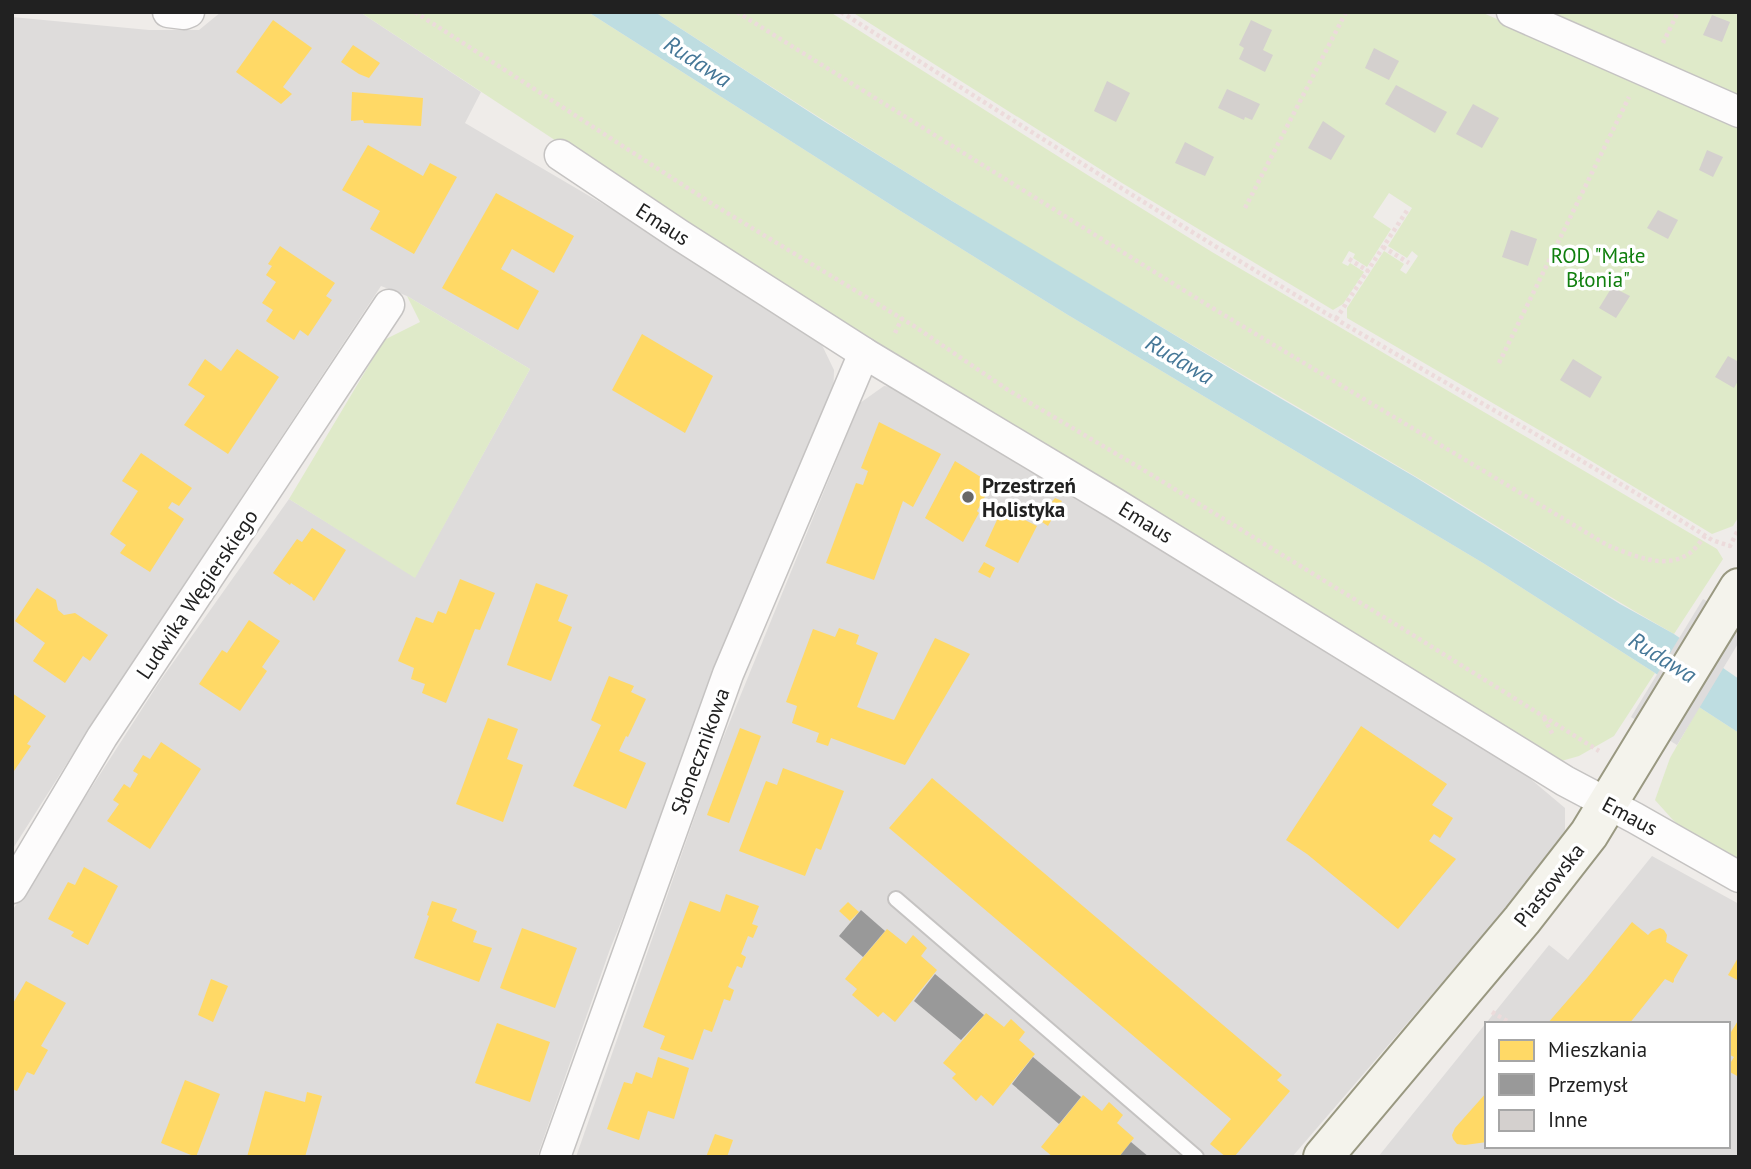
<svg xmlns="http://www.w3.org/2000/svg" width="1751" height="1169" viewBox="0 0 1751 1169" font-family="'PT Sans',sans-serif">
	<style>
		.residential { fill: #dedcdb; fill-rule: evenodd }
		.grass { fill: #dfeac9 }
		.water { fill: #bedde1 }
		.pier { fill: #dedcdc }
		.homes { fill: #ffd966 }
		.industry { fill: #999 }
		.building { fill: #d4d0ce }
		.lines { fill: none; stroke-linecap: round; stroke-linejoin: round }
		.lane-casing { stroke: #c5c3c2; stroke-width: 18 }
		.street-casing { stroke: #c5c3c2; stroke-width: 33 }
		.secondary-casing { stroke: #999881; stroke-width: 42 }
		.path { stroke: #ecdbdb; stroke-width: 4.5; stroke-dasharray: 3.5 3.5; stroke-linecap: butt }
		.lane { stroke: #fdfcfc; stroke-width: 14 }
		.street { stroke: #fdfcfc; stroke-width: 30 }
		.secondary { stroke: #f4f3ec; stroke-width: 38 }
		.poi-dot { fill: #696867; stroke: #fff; stroke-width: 2.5 }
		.labels { text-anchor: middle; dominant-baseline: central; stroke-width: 7; stroke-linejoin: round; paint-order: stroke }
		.street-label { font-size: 21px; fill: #212121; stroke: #fff }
		.park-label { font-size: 21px; fill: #107f0e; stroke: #fff }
		.poi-label { font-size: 21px; font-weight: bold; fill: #212121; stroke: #fff; text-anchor: start }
		.water-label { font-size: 23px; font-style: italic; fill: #457797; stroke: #fff }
	</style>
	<rect width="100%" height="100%" fill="#efece9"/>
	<g class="residential">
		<path d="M221 12H360L481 92 465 123 620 214 820 341 834 370 833 400 610 949 537 1157H12V911L160 681 289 499 415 577 530 369 407 296 381 286 88 730 12 850V17L149 30H199Z"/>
		<path d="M884 386 904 388 1502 755 1565 808V830L1539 870 1292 1157H576L717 753 860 403Z"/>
		<path d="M1652 856 1739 904V1157H1378L1549 945 1568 960ZM1487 1024H1728V1146H1487Z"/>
	</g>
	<g class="grass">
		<path d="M360 12H588L899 210 1068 315 1483 563 1655 673 1614 736 1579 756 1558 762 655 206Z"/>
		<path d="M655 12H830L1086 174 1212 252 1717 549 1723 559 1674 634C1585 584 1500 527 1413 475 1258 383 1102 294 949 199 850 138 753 75 655 12Z"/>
		<path d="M852 12H1481L1739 126V516L1733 526 1712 534 1568 447 1347 318V308L1384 251 1404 264 1400 270 1406 274 1418 256 1412 251 1407 258 1388 246 1412 208 1389 193 1373 217 1391 229 1367 267 1353 258 1355 254 1349 251 1342 263 1348 266 1350 263 1364 272 1343 304 1333 310 1122 183Z"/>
		<path d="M1538 12H1739V101Z"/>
		<path d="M407 296 530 369 415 578 289 499 384 340 420 322Z"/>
		<path d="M1699 707 1739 733V866L1699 843 1673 820 1655 800 1670 758Z"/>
	</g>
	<path class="water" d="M588 12H655L825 122 952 201 1256 384 1415 477 1620 604 1674 634 1739 679V733L1699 707 1655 673 1483 563 1068 315 899 210Z"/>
	<path class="pier" d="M1703 599 1739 618V642L1677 745 1631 717Z"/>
	<g class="homes">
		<path d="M273 20 312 48 283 87 292 94 281 104 236 72Z"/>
		<path d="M353 45 380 63 369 78 359 74 341 62Z"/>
		<path d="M352 92 423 98 421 126 364 123 363 120 351 121Z"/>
		<path d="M368 145 423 176 430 163 457 177 414 254 370 229 380 211 342 190Z"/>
		<path d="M496 193 574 236 554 273 512 249 501 269 539 291 518 330 442 288Z"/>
		<path d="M280 246 335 283 326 296 332 300 308 336 300 330 294 340 266 321 273 310 262 303 276 282 266 275 272 266 268 264Z"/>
		<path d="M642 334 713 376 685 433 612 390Z"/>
		<path d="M237 349 279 377 228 454 184 425 205 396 188 385 205 359 221 371Z"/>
		<path d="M879 422 941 454 913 507 903 501 874 580 826 563 856 483 863 485 868 471 861 468Z"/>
		<path d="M141 453 192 488 179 506 172 502 168 508 184 519 150 572 120 553 126 545 110 534 138 491 122 481Z"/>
		<path d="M955 461 992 484 977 511 979 513 963 542 925 518Z"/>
		<path d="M1055 498 1062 501 1048 526 1039 520 1050 501 1052 502Z"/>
		<path d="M1008 506 1017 510 1015 515 1037 526 1018 563 985 546 1002 509 1005 510Z"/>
		<path d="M312 528 346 550 314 601 312 599 313 598 291 583 290 585 273 573 297 539 302 542Z"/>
		<path d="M984 562 995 568 990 578 978 572Z"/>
		<path d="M460 579 495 593 480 630 475 629 446 703 422 693 425 684 411 679 414 668 398 661 416 617 433 623 438 611 446 614Z"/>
		<path d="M536 583 568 595 558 621 572 627 551 681 507 665Z"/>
		<path d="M37 588 56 600 58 610 64 615 75 613 108 635 90 661 83 656 65 683 33 661 45 643 15 621Z"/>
		<path d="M249 620 280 641 262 667 267 671 240 711 199 684 222 650 227 653Z"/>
		<path d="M839 628 859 635 856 644 878 653 857 707 894 720 935 638 970 654 905 765 831 738 828 746 816 742 819 733 792 723 797 706 786 702 813 629 835 637Z"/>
		<path d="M609 676 634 686 631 692 646 699 628 737 626 736 619 751 646 763 626 809 573 786 601 725 591 720Z"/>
		<path d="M12 693 46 716 27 744 31 746 14 771 12 769Z"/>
		<path d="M488 718 518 729 507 759 523 765 503 822 456 804Z"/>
		<path d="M1361 726 1447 784 1432 805 1453 818 1440 838 1434 834 1429 841 1456 859 1398 929 1307 854 1286 840Z"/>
		<path d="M740 728 761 736 729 823 707 815Z"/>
		<path d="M161 742 201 769 150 849 107 821 119 804 113 800 124 784 130 788 138 774 133 771 143 755 150 759Z"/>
		<path d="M783 768 844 791 821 850 816 848 805 876 739 851 766 781 777 785Z"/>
		<path d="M932 778 1282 1075 1277 1080 1290 1091 1234 1157H1226L1210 1144 1231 1119 889 828Z"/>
		<path d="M84 867 118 886 88 945 71 936 74 932 48 919 68 882 75 885Z"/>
		<path d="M726 894 759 906 752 924 758 926 753 938 748 936 741 954 746 957 742 968 737 966 728 987 734 990 730 1001 724 999 712 1032 704 1029 693 1060 660 1049 665 1036 643 1027 690 901 720 912Z"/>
		<path d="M432 901 457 909 452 921 477 931 473 942 492 948 479 982 414 958 429 916 427 915Z"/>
		<path d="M848 902 859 912 850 921 839 911Z"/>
		<path d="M1632 922 1648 935 1652 931 1660 928 1664 930 1667 935 1666 942 1688 955 1674 979V981L1673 983 1665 979 1629 1024H1547L1587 978Z"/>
		<path d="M522 928 577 948 555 1008 500 988Z"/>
		<path d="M887 929 906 944 913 935 927 948 921 956 937 970 895 1022 883 1012 878 1017 852 995 857 989 845 979Z"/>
		<path d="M1739 956V981L1728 975Z"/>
		<path d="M211 979 228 986 213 1022 198 1015Z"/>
		<path d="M26 981 66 1003 41 1046 48 1050 34 1075 27 1072 17 1091 12 1089V1005Z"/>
		<path d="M986 1013 1004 1027 1011 1019 1025 1032 1019 1040 1035 1054 993 1106 981 1095 976 1101 952 1078 956 1074 943 1063Z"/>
		<path d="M1739 1019V1077L1728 1071V1067L1734 1057 1728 1054V1037Z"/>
		<path d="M497 1023 550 1042 530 1102 475 1083Z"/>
		<path d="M658 1057 689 1068 674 1119 648 1111 639 1140 607 1129 624 1082 632 1084 636 1072 652 1078Z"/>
		<path d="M185 1080 220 1094 196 1157 161 1143Z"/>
		<path d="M265 1091 305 1102 307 1092 322 1096 305 1157H247Z"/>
		<path d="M1487 1092V1142L1465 1145 1457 1144 1453 1139 1452 1135 1455 1128Z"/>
		<path d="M1083 1095 1102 1111 1109 1102 1123 1115 1117 1123 1134 1138 1119 1157H1053L1041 1147Z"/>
		<path d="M715 1134 733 1140 727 1157H706Z"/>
	</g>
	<g class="industry">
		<path d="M861 910 885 931 863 957 839 936Z"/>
		<path d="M935 974 984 1015 961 1040 914 1001Z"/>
		<path d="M1033 1057 1081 1097 1059 1124 1012 1084Z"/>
		<path d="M1131 1142 1149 1157H1119Z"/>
	</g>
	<g class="building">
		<path d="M1712 15 1730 22 1722 42 1703 35Z"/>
		<path d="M1251 20 1272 30 1263 50 1273 55 1265 72 1239 59 1244 48 1239 45Z"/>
		<path d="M1374 48 1399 61 1389 80 1365 68Z"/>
		<path d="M1107 81 1130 93 1116 122 1094 111Z"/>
		<path d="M1396 85 1447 112 1435 133 1385 104Z"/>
		<path d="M1227 89 1260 104 1252 120 1245 117 1244 120 1218 108Z"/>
		<path d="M1473 104 1499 118 1482 148 1456 134Z"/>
		<path d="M1323 121 1345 136 1331 160 1308 148Z"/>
		<path d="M1185 142 1214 157 1205 176 1175 163Z"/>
		<path d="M1707 150 1723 157 1713 177 1699 170Z"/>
		<path d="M1658 210 1678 220 1668 239 1647 228Z"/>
		<path d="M1511 230 1537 239 1528 266 1502 257Z"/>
		<path d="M1612 287 1630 296 1616 318 1599 308Z"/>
		<path d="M1728 356 1739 362V379L1734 388 1715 377Z"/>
		<path d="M1573 359 1602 377 1590 398 1560 380Z"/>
	</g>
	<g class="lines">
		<g class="lane-casing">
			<path id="lane" d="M896 899 1196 1157"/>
		</g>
		<g class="street-casing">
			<g id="street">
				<path d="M168 12 184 14 189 12"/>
				<path d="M1512 12 1739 112"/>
				<path d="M560 155 678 234 864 353 1114 503 1565 781 1635 818 1739 877"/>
				<path d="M12 888 102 737 389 305"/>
				<path d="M555 1157 728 674 864 353"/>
			</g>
		</g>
		<g class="secondary-casing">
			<path id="secondary" d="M1323 1157 1522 920 1589 834 1739 588"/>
		</g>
		<g class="path">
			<path d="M415 12 714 205 914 326 1008 390 1142 469 1408 632 1599 751"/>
			<path d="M737 12 1214 309 1607 545C1632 555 1665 571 1690 553 1696 548 1701 541 1705 536"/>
			<path d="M841 12C1005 115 1168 219 1334 318 1460 392 1589 462 1712 540L1730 546 1739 528"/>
			<path d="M1663 43 1678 12"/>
			<path d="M1245 208 1346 12"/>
			<path d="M1383 247 1409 263"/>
			<path d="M1349 259 1368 271"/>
			<path d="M1336 319 1408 209"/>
			<path d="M895 333 902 318"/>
			<path d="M1499 363 1629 97"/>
			<path d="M1544 718 1553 735"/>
			<path d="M1492 1012 1512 1024"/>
		</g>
		<use href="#lane" class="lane"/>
		<use href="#street" class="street"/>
		<use href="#secondary" class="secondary"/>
	</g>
	<circle class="poi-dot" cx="968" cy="497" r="7"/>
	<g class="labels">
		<g class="street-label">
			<text transform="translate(663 224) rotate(33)">Emaus</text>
			<text transform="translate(1146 522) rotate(32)">Emaus</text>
			<text transform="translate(197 594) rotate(-56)">Ludwika Węgierskiego</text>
			<text transform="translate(700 751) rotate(-70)">Słonecznikowa</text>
			<text transform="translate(1630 816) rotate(28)">Emaus</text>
			<text transform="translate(1549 885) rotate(-52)">Piastowska</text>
		</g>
		<g class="park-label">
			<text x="1598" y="255">ROD "Małe<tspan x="1598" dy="24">Błonia"</tspan></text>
		</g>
		<g class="poi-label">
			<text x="982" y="485">Przestrzeń<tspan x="982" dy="24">Holistyka</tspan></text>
		</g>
		<g class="water-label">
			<text transform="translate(698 61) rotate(33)">Rudawa</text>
			<text transform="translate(1180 359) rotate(31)">Rudawa</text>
			<text transform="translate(1663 657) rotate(32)">Rudawa</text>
		</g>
	</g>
	<rect width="1751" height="1169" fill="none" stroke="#212121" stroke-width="28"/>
	<rect x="1485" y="1022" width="245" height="126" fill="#ffffff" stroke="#a6a6a6" stroke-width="2"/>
	<rect x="1499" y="1040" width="35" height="21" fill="#ffd966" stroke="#a6a6a6" stroke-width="2"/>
	<text x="1548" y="1057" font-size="21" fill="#212121">Mieszkania</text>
	<rect x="1499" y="1074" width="35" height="21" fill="#999999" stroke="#a6a6a6" stroke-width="2"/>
	<text x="1548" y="1092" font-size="21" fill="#212121">Przemysł</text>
	<rect x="1499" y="1110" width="35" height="21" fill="#d4d0ce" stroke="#a6a6a6" stroke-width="2"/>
	<text x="1548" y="1127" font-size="21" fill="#212121">Inne</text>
</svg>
